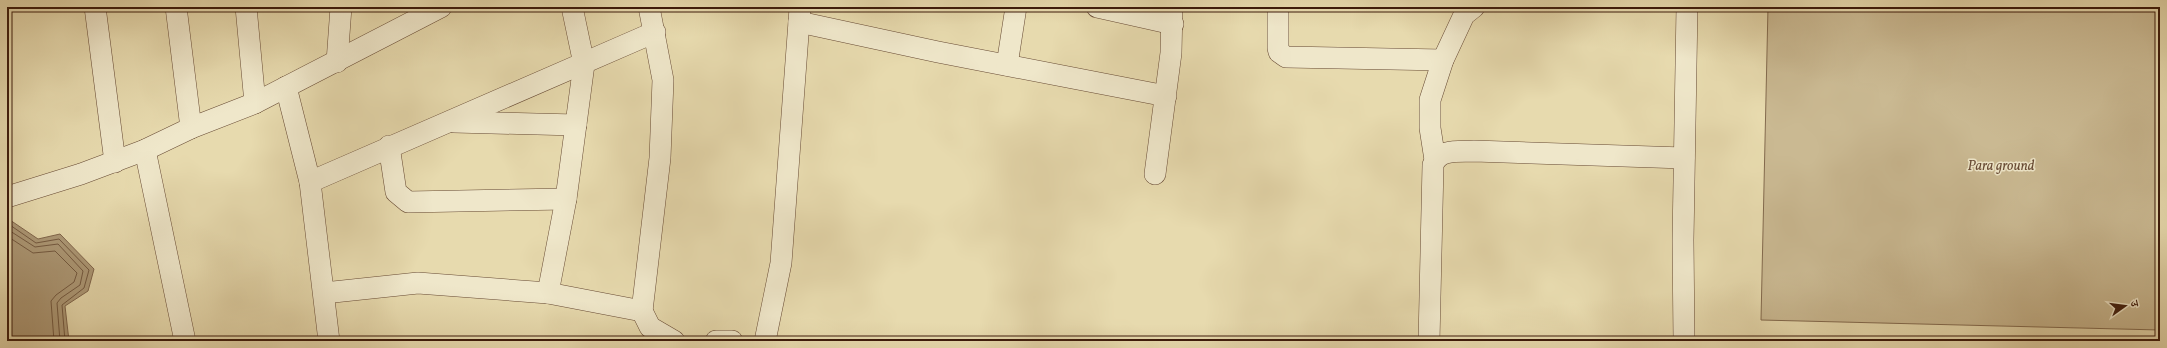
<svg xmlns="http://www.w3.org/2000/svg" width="2167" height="348" viewBox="0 0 2167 348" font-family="Vollkorn,'Noto Serif Devanagari',serif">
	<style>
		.green { fill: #cab992; stroke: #836a4e }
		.water { fill: #ad9977; stroke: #80664c }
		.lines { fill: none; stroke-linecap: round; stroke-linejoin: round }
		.shore { stroke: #745a41; stroke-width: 1 }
		.minor-casing { stroke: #674a34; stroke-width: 22 }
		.minor { stroke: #efe7ca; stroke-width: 21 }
		.labels { text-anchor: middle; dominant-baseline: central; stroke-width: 3; stroke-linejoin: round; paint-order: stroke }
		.park-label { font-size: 14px; font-style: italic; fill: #674a34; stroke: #efe7ca }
	</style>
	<rect width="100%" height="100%" fill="#e7daae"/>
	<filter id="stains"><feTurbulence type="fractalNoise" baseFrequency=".005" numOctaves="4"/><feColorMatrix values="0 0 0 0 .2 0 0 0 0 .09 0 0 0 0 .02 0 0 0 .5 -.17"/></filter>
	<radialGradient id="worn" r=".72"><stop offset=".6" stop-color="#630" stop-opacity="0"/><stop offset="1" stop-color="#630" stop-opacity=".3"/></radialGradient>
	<path class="green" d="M1768 7H2160V330L1761 320Z"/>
	<path class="water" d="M7 218 38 239 60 234 94 269 88 291 65 306 69 341H7Z"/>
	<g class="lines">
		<g class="shore">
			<path d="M7 223 36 243 59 239 89 270 84 288 62 305 65 341"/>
			<path d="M7 229 35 247 58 244 83 271 80 285 61 298 57 303 60 341"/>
			<path d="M7 236 33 253 55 251 77 273 74 282 56 295 51 301 54 341"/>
		</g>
		<g class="minor-casing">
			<g id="minor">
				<path d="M95 7 115 162"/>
				<path d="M176 7 191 128"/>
				<path d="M246 7 255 103"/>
				<path d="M1097 7 1173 24"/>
				<path d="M1278 7V48L1279 52 1286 57 1443 60"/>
				<path d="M799 22 938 52 1166 96"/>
				<path d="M337 62 341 7"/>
				<path d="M1007 65 1016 7"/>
				<path d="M286 87 310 182 329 341"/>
				<path d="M454 122 576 125"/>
				<path d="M389 146 396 192 408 202 566 199"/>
				<path d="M145 150 185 341"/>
				<path d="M1435 160 1430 128V100L1443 60 1464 15 1474 7"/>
				<path d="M1155 174 1171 53 1172 7"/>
				<path d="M310 182 655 32"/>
				<path d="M7 197 81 174 145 150 191 128 255 103 441 7"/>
				<path d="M324 293 418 283 548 293 642 311 660 158 663 80 649 7"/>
				<path d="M548 293 566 199 584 64 572 7"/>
				<path d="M642 311 650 327 674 341"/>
				<path d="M716 341H732"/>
				<path d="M765 341 781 263 800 8"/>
				<path d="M1429 341 1433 165C1439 148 1460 152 1474 151L1684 158"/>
				<path d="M1684 341 1683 240 1687 7"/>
			</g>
		</g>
		<use href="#minor" class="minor"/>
	</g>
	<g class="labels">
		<g class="park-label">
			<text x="2001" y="166">Para ground</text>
		</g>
	</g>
	<rect width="2167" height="348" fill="none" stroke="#e7daae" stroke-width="24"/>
	<rect x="8" y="8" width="2151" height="332" fill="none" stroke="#3c1a0b" stroke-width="2"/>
	<rect x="12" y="12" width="2143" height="324" fill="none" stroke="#3c1a0b"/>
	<g transform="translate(2125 306) rotate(76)" stroke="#efe7ca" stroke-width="3" paint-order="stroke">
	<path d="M0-3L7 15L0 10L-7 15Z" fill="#3c1a0b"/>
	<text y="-6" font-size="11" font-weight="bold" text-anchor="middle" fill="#3c1a0b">उ</text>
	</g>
	<rect width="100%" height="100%" filter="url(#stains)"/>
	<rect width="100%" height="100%" fill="url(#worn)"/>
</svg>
